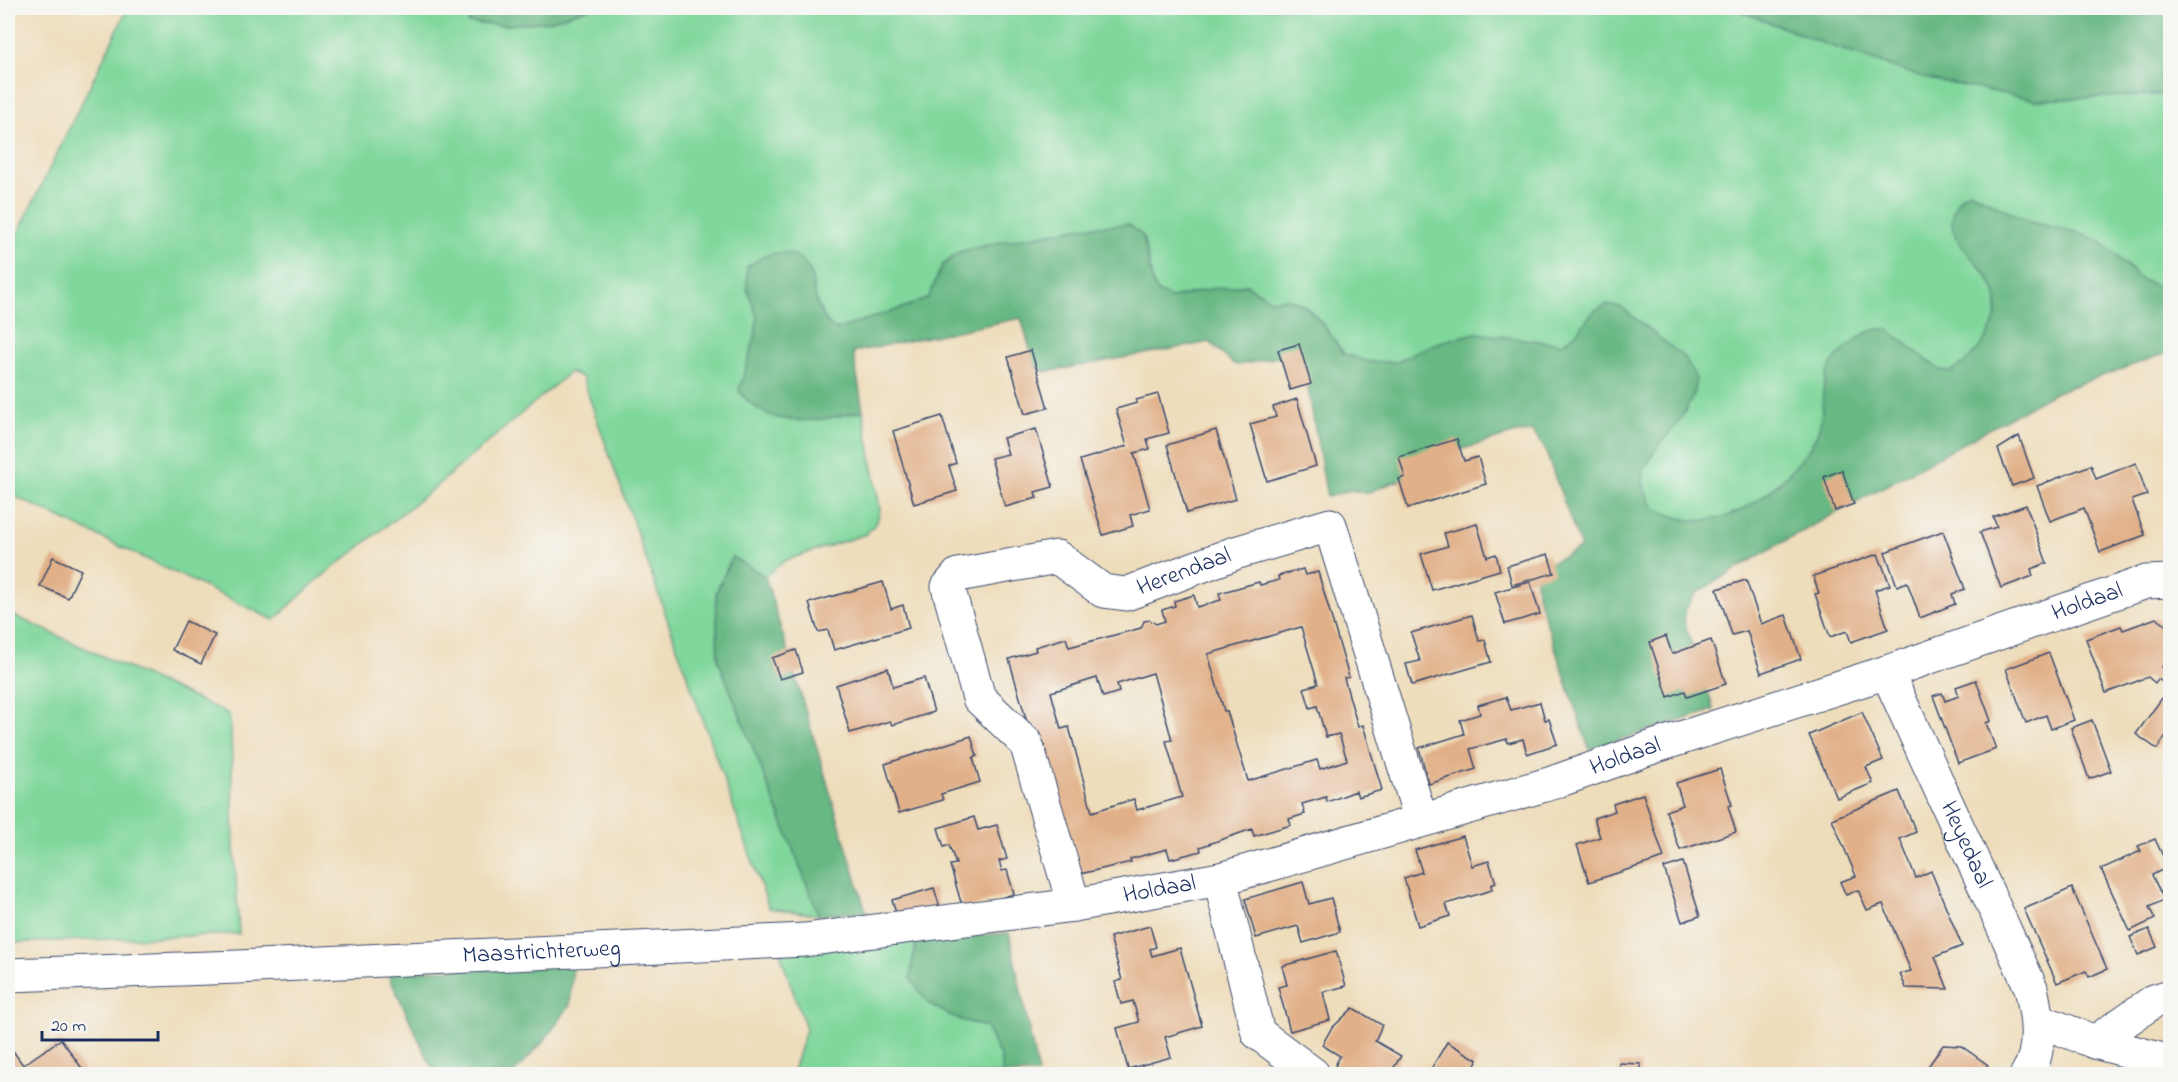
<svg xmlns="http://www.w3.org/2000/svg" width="2178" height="1082" viewBox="0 0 2178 1082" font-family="'Indie Flower',sans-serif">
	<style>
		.green { fill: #80d79b; stroke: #4e837c; stroke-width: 1.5 }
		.forest { fill: #68b883; stroke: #427470; stroke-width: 1.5 }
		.building { fill: #e1b088; fill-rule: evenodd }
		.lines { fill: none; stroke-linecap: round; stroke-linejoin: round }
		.minor-casing { stroke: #3b496c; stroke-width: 35 }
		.minor { stroke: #fff; stroke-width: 33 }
		.labels { text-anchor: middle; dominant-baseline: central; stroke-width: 4.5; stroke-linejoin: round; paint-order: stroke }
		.street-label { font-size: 24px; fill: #1b2f5e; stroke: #f6f6f2 }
	</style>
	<rect width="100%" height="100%" fill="#f6f6f2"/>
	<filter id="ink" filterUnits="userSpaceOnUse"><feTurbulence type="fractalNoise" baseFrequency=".0167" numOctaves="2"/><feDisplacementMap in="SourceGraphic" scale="12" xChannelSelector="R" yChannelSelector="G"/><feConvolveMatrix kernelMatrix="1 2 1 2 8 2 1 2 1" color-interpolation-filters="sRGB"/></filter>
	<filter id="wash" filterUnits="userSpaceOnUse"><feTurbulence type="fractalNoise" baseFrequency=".008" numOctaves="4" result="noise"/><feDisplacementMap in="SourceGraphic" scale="24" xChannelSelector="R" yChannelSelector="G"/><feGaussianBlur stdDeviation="1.35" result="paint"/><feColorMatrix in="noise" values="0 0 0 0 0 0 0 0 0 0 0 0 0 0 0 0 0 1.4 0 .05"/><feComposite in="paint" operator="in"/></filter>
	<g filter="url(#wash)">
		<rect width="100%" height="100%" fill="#edb"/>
		<g class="green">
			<path d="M128 8H476L469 23 507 25 549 21 590 8H1732L1828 45 2036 100 2170 94V291L2142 280 2100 241 2075 232 2030 222 1969 191 1955 234C1966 250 1982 266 1991 283 2010 317 1979 356 1950 372L1940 370 1824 385C1823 402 1823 420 1817 435 1810 451 1798 464 1786 476 1759 503 1721 529 1680 518 1671 516 1663 512 1654 509L1644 489 1642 472 1658 446 1680 420 1693 396 1595 310 1576 333 1562 344 1476 333 1441 342 1411 354 1398 362H1369L1344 354 1321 322 1306 307 1290 299 1270 300 1247 285 1211 289 1172 298 1159 293 1153 285 1143 236 1083 227 997 243 959 252 942 266 928 298 908 306 835 330C817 316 814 293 810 271L747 288 757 316 756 334 739 391C774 434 816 420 863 411L880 509 877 522 866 534 786 560 765 576 732 557 716 593 718 659 819 915 769 908 582 377 570 372 434 488 314 583 274 620 8 493V254Z"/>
			<path d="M8 613 229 714 231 732 234 846 239 934 8 943Z"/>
			<path d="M916 941 955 1018 986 1027 1001 1058 1003 1074H792L806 1029 780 953Z"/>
		</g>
		<g class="forest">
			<path d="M476 8H590L549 21 507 25 468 23Z"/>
			<path d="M1732 8H2170V94L2036 100 1928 79 1828 45Z"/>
			<path d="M1969 191 2030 222 2075 232 2100 241 2142 280 2170 291V352L2056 392 1763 553 1696 593 1686 608 1684 622 1714 710 1589 749 1537 594 1536 576 1543 566 1581 548 1544 447 1533 432 1516 433 1446 454 1411 476 1366 493 1351 490 1327 497 1307 382 1288 355 1238 365 1232 363 1210 342 1045 372 1035 366 1021 318 853 352 863 411C816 420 774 434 739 391L756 334 757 316 747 288V267C767 251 796 243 810 272 812 275 812 281 813 285 816 303 821 319 835 330L908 306 928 298 942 266 959 252 997 243 1083 227 1128 224 1143 236 1153 285 1159 293 1172 298 1211 289 1247 285 1270 300 1290 299 1306 307 1321 322 1344 354 1369 362H1398L1411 354 1441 342 1476 333 1562 344 1576 333 1595 310 1608 304 1621 307 1686 359 1696 379 1693 396 1680 420 1658 446 1642 472 1644 489 1654 509C1663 512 1671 516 1680 518 1721 529 1759 504 1786 476 1798 464 1809 452 1816 436 1824 420 1821 403 1824 386 1826 366 1839 354 1854 342 1864 333 1872 328 1887 329L1940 370 1950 372C1979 356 2009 318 1992 284 1983 266 1964 253 1955 235 1948 221 1954 197 1969 191Z"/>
			<path d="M732 557 765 576 866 912 819 915 718 659 716 593Z"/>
			<path d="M1009 933 1038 1074H1003L1001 1058 986 1027 955 1018 929 1004 910 978 916 941Z"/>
			<path d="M573 964 570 1005 544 1041 513 1074H435L387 972Z"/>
		</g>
		<g id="blocks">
			<g class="building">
				<path d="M1299 344 1311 384 1290 390 1278 350Z"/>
				<path d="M1031 350 1048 408 1025 414 1008 357Z"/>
				<path d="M1158 394 1169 433 1147 439 1150 449 1134 453 1150 509 1130 515 1133 526 1103 535 1080 460 1127 446 1116 409 1137 403 1136 400Z"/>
				<path d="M1297 399 1316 466 1267 481 1250 424 1276 417 1273 407Z"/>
				<path d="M942 416 956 463 949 466 957 491 914 504 893 431Z"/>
				<path d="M1036 429 1053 487 1035 492 1037 498 1005 507 991 458 1008 454 1003 438Z"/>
				<path d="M1216 430 1236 499 1187 513 1167 445Z"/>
				<path d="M2019 436 2034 478 2012 486 1998 449Z"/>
				<path d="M1457 439 1464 461 1478 457 1486 484 1408 508 1399 479 1405 477 1399 457Z"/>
				<path d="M2136 463 2147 495 2132 500 2145 535 2100 552 2084 508 2050 521 2037 486 2091 465 2096 479Z"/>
				<path d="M1842 470 1854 504 1835 511 1824 477Z"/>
				<path d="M2026 505 2047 563 2031 569 2033 576 2001 588 1980 532 1997 527 1993 517Z"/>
				<path d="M1477 524 1487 557 1496 554 1500 570 1432 590 1421 554 1448 546 1444 533Z"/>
				<path d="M1943 531 1965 589 1952 594 1955 604 1920 618 1907 582 1897 586 1885 552Z"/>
				<path d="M1548 554 1554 573 1512 585 1507 566Z"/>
				<path d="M1878 554 1890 585 1875 590 1888 629 1851 642 1847 631 1830 637 1815 594 1819 593 1813 576Z"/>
				<path d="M53 557 81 570 68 598 40 586Z"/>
				<path d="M1303 569 1305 575 1318 572 1349 677 1344 678 1358 727 1363 725 1382 790 1358 797 1356 791 1327 802 1326 797 1302 804 1305 814 1289 819 1291 825 1254 836 1252 829 1200 847 1201 851 1170 859 1167 849 1130 859 1131 862 1080 874 1046 789 1009 659 1036 651 1035 647 1066 638 1069 647 1141 628 1144 621 1150 620 1156 624 1165 621 1162 610 1175 606 1174 601 1194 595 1197 607 1221 600 1219 593 1259 582 1260 585 1279 580 1278 576ZM1301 627 1318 684 1304 688 1310 708 1317 706 1326 737 1339 734 1347 760 1320 769 1317 760 1248 781 1227 711H1224L1208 654ZM1153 673 1172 740 1166 741 1182 797 1137 810 1134 799 1092 812 1069 727 1061 729 1051 692 1097 678 1103 697 1119 692 1117 684Z"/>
				<path d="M1746 580 1761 624 1786 615 1801 659 1761 673 1747 631 1732 635 1717 589Z"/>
				<path d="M883 582 891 609 903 605 909 628 834 650 828 630 818 632 809 603Z"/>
				<path d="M1530 582 1540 614 1505 624 1495 592Z"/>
				<path d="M1472 615 1479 641 1485 640 1491 662 1412 685 1406 664 1420 661 1411 633Z"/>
				<path d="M2156 618 2170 628V655L2162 667 2170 673V685L2169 687 2158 679 2155 683 2148 677 2106 693 2086 639 2121 626 2123 630Z"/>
				<path d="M186 621 215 635 201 664 172 650Z"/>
				<path d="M1666 636 1672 654 1711 640 1726 684 1687 697 1685 691 1668 697 1650 642Z"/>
				<path d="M796 650 803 672 780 679 772 658Z"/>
				<path d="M2049 653 2074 720 2051 729 2046 715 2026 723 2006 669Z"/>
				<path d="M888 668 893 687 924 678 934 712 892 725 890 721 850 733 836 685Z"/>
				<path d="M1976 680 1991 721 1986 723 1996 749 1958 763 1933 696 1942 693 1945 701 1959 696 1956 687Z"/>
				<path d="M1506 697 1511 710 1540 702 1545 720 1549 719 1557 744 1527 754 1523 739 1508 743 1507 739 1470 749 1476 769 1429 784 1419 748 1464 734 1460 720 1480 714 1478 705Z"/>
				<path d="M2162 698 2170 704V730L2157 749 2136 734Z"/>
				<path d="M1862 712 1883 760 1866 767 1873 783 1837 798 1809 735Z"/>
				<path d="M2092 720 2111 771 2089 779 2071 728Z"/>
				<path d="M971 736 977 756 973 758 980 782 941 794 943 800 899 813 885 764Z"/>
				<path d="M1720 769 1732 805 1728 806 1736 832 1680 850 1666 811 1683 805 1676 783Z"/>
				<path d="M1899 791 1916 832 1900 839 1916 878 1931 871 1962 946 1935 957 1948 989 1906 988 1900 974 1911 971 1883 904 1867 910 1858 890 1846 895 1840 882 1856 876 1832 819Z"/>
				<path d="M1643 794 1664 858 1589 882 1577 845 1600 837 1594 818 1615 811 1613 804Z"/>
				<path d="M974 817 978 830 997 825 1007 859 999 861 1002 871 1007 870 1014 894 963 909 950 865 956 864 949 845 944 847 938 828Z"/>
				<path d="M1463 836 1472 866 1489 861 1496 883 1491 885 1492 890 1446 904 1450 916 1418 926 1404 878 1422 872 1415 850Z"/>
				<path d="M2155 839 2168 867 2152 875 2164 900 2149 907 2155 919 2130 931 2101 869 2141 851 2138 846Z"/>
				<path d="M1683 862 1700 916 1682 922 1664 868Z"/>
				<path d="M1303 882 1309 904 1331 898 1340 932 1303 943 1298 926 1256 938 1245 899Z"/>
				<path d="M934 888 941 911 898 919 892 900Z"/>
				<path d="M2072 888 2107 969 2089 977 2086 971 2057 983 2024 909Z"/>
				<path d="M1150 926 1156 947 1150 949 1152 956 1180 948 1202 1026 1165 1037 1171 1057 1128 1069 1117 1028 1139 1022 1133 1001 1121 1004 1115 982 1122 980 1110 937Z"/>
				<path d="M2149 929 2157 947 2138 955 2130 937Z"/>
				<path d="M1336 951 1346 986 1323 992 1330 1020 1290 1031 1278 987 1287 985 1282 966Z"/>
				<path d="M1353 1008 1382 1025 1375 1041 1401 1056 1390 1074H1350L1335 1066 1340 1056 1322 1045 1331 1029Z"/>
				<path d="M61 1039 86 1074H8V1050L11 1048 23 1065Z"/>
				<path d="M1447 1042 1478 1060 1470 1074H1428Z"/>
				<path d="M1943 1045 1961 1046 1988 1065 1982 1074H1923Z"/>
				<path d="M1619 1063 1641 1064V1074H1619Z"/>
			</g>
		</g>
	</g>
	<g filter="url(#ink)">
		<use href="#blocks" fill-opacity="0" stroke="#3b496c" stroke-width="1.5"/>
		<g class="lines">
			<g class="minor-casing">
				<g id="minor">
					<path id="s1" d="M1887 672 2031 988C2037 1015 2043 1050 2027 1074"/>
					<path d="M1220 879 1258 1033 1313 1074"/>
					<path id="s2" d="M1074 905 1026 743 979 698 948 587 958 575 1057 557 1103 591 1126 594 1235 553 1330 525 1421 820"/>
					<path id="s3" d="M8 975 238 967 805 940 1074 905 1220 879 1552 783 1653 747 1887 672 2146 582 2170 581"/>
					<path d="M2038 1020 2095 1042 2170 1062"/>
					<path d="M2095 1042 2154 1001 2170 996"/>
				</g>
			</g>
			<use href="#minor" class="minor"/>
		</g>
	</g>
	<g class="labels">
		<g class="street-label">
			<text stroke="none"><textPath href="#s2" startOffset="608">Herendaal</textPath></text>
			<text stroke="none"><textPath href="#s3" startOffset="2128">Holdaal</textPath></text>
			<text stroke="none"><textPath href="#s3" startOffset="1641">Holdaal</textPath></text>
			<text stroke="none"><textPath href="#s1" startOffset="190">Heyedaal</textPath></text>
			<text stroke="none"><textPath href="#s3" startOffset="1156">Holdaal</textPath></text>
			<text stroke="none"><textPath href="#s3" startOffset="534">Maastrichterweg</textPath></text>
		</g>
	</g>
	<rect width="2178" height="1082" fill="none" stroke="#f6f6f2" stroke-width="30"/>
	<path d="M42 1031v9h116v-9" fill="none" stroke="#1b2f5e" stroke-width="3"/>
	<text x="51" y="1031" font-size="18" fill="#1b2f5e" stroke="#f6f6f2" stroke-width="4.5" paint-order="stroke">20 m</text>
</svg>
